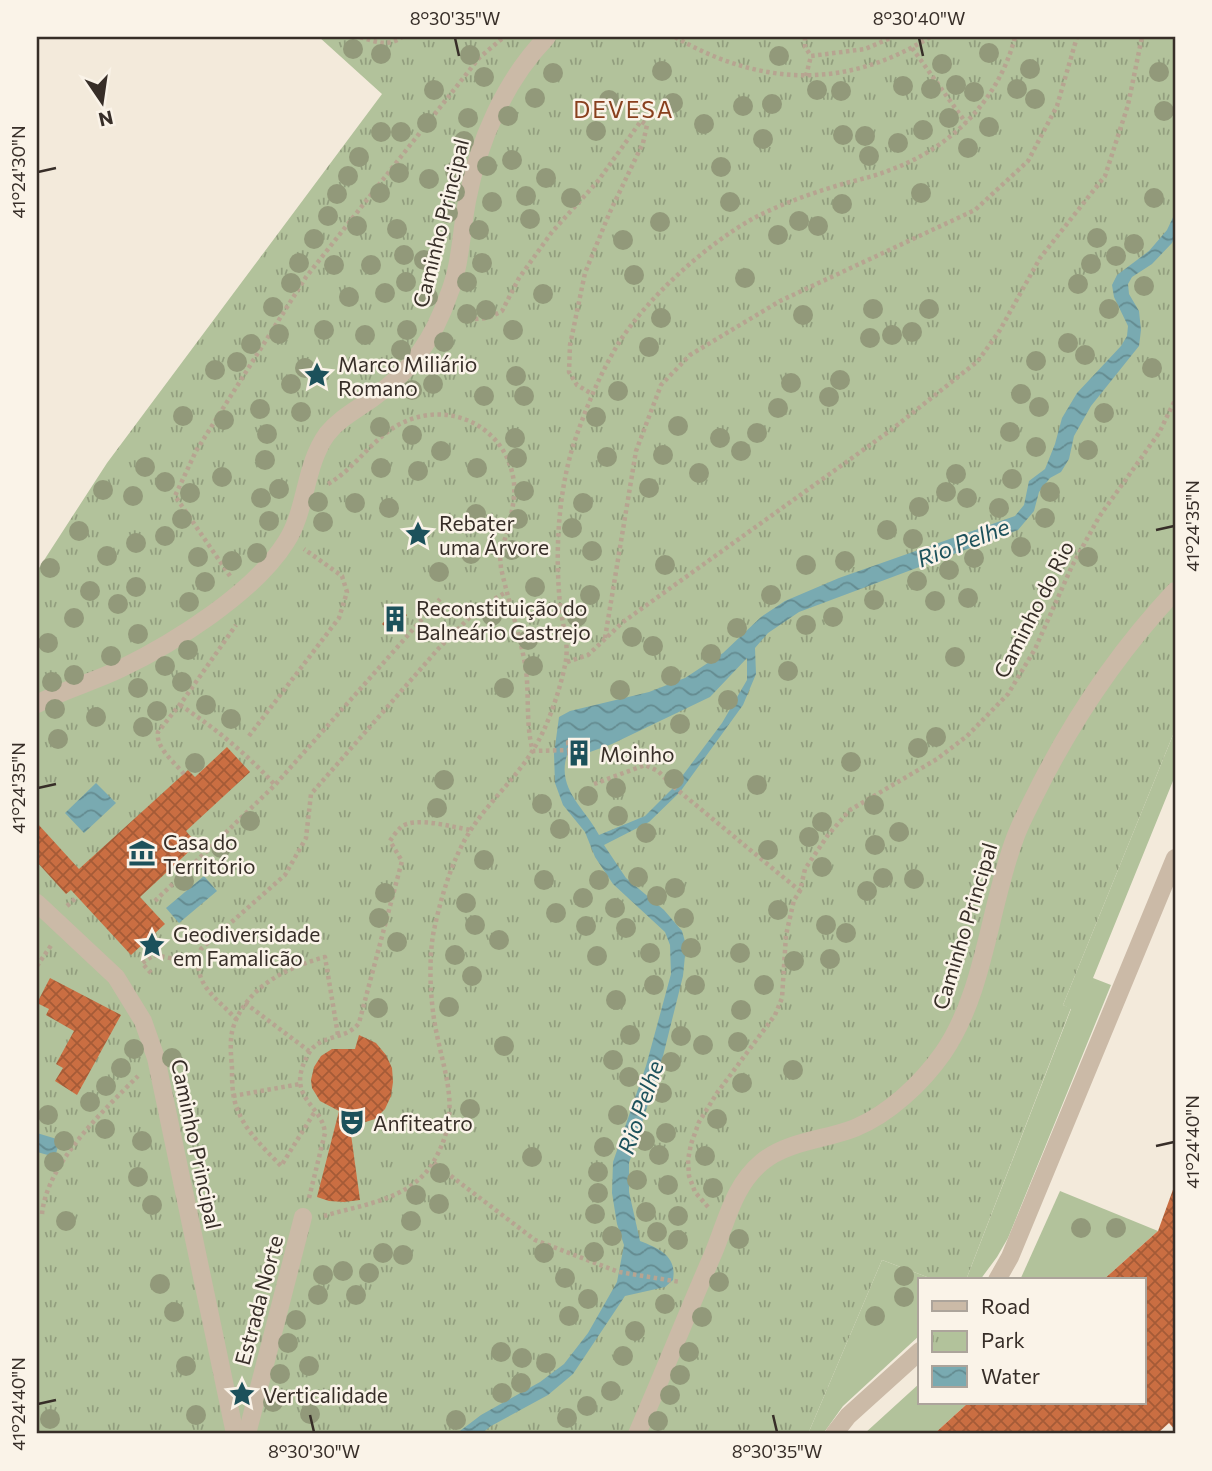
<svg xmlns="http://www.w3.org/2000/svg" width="1212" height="1471" viewBox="0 0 1212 1471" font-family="Commissioner,sans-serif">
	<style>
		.green { fill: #b2c29b }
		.park { fill: url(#park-tufts) }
		.water { fill: url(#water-waves); fill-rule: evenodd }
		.building { fill: url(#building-cross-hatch) }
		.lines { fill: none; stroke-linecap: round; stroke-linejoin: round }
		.path { stroke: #b7a491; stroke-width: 4.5; stroke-dasharray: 3.5 3.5; stroke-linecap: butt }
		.minor { stroke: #cbbaa7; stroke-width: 18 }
		.tree { fill: #92997a }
		.ticks { fill: none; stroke: #372e28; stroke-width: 2.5 }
		.labels { text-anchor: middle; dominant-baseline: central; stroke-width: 5; stroke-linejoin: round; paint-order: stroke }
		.street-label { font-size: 21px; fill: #372e28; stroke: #faf3e8 }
		.poi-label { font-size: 21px; fill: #372e28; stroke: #faf3e8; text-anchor: start }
		.neighbourhood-label { font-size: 23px; letter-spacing: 2px; fill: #89401e; stroke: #faf3e8 }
		.water-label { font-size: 23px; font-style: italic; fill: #1c515b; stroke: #faf3e8 }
		.neatline { fill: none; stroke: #372e28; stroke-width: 2.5 }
		.ticks-label { font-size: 18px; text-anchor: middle; fill: #372e28 }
	</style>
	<defs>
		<pattern id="park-tufts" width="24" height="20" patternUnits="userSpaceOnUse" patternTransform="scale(1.75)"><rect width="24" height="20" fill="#b2c29b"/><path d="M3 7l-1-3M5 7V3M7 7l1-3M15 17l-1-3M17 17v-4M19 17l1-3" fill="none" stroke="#929e7e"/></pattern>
		<pattern id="water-waves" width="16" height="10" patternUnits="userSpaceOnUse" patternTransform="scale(1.75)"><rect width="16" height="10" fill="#79aab1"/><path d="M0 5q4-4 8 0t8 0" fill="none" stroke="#648b90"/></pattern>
		<pattern id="building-cross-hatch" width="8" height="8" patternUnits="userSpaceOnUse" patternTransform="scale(1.75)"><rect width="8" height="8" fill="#ca6e42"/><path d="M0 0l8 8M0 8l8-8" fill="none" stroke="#a55b37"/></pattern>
	</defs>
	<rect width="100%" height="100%" fill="#f3eadb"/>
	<g class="green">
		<path d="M1175 730V776L1093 978 1111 985 1008 1238 997 1257 980 1280H966L1071 1009 1063 1005Z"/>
		<path d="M1060 1191 1158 1231 1103 1280H1020Z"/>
		<path d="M882 1260 935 1280H920V1335L843 1406 823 1434H808Z"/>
		<path d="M920 1383V1403H968L934 1434H864Z"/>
	</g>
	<path class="park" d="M319 37H1175V730L1063 1005 1071 1008 966 1280H935L882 1260 808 1434H37V571L107 463 382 94Z"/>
	<g class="water">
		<path d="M1175 213V236L1172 243 1152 264 1132 277 1128 284 1129 294 1139 311 1141 330 1139 346 1091 406 1074 436 1069 459 1061 472 1050 478 1039 492 1034 511 1018 530 799 612 768 633 755 648 756 674 743 705 680 792 649 822 604 845 626 878 664 910 682 931 686 945 683 976 661 1064 629 1163V1192L640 1241C660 1249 677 1256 673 1280L665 1287 625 1296 573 1374 548 1395 491 1426 481 1434H456L481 1415 540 1382 564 1364 588 1333 617 1282 624 1245 617 1224 612 1193 613 1162 646 1066 671 974 670 945 665 932 613 884 595 857 585 832 563 805 555 783 554 754 559 717 570 711 649 692 685 678 723 653 761 617 785 601 839 578 1015 516 1024 505 1029 481 1045 469 1055 444 1062 418 1077 393 1121 346 1127 336 1128 326 1114 297 1112 285 1117 275 1149 251 1167 230ZM747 658V680L722 723 674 787 645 816 599 835C586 809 556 789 567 755L590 752 612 744 710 697Z"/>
		<path d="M96 783 116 803 84 833 65 813Z"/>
		<path d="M204 876 217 891 179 923 166 908Z"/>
		<path d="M37 1133 60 1140 55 1157 37 1152Z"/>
	</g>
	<g class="building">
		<path d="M397 607 407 615 392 633 382 624Z"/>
		<path d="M586 742 587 757 571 759 569 743Z"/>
		<path d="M227 747 250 772 186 831 197 844 140 897 165 924 131 955 71 890 66 894 37 862V823L79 869 188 770 195 777Z"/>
		<path d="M50 978 121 1015 77 1095 55 1081 63 1068 56 1064 74 1031 46 1015 49 1009 37 1003Z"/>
		<path d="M359 1035 376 1043 386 1055 392 1068 393 1082 391 1096 385 1109 375 1119 350 1127 360 1200 344 1202 329 1201 317 1197 339 1111 320 1101 312 1088 311 1080 314 1067 321 1056 332 1049H355Z"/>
		<path d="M1175 1184V1430L1169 1423 1158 1433 1160 1434H934L968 1403H1144V1280H1103L1158 1231Z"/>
	</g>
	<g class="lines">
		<g class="path">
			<path d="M360 37C376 42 389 47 402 37"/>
			<path d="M675 37C760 86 845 90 930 37"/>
			<path d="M805 37V47L811 56 865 49 893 37"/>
			<path d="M912 48 966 123"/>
			<path d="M806 76 811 56"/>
			<path d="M461 320 488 318 502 311 519 278 552 232 598 181 641 121 647 125 643 143 609 214 585 273 570 345 569 372 577 385 592 394"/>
			<path d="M328 484C356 468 373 437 402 423 451 399 508 428 514 483 516 506 506 534 500 556L501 568C508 600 519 631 525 664 530 691 525 725 533 751L569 750 568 742 587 740 588 758 570 760 569 750"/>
			<path d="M230 576 175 496 196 451 306 277 479 58 504 37"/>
			<path d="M605 638 636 451 661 385 690 355 780 301 975 210 1028 161 1057 106 1077 37"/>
			<path d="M567 662 588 655 623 622 891 430 978 361 1000 330 1040 258 1105 176 1128 105 1142 37"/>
			<path d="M180 705C215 728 247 754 275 785"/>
			<path d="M249 736 339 618 347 592 342 576 304 549"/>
			<path d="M184 774C175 763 155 747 158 732L184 699 236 625"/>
			<path d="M594 784 645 765 658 771 674 787 800 891"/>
			<path d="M155 901 275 785 440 599"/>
			<path d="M67 906 77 897"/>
			<path d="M37 966 52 944"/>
			<path d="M151 973 142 963 154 955 196 963"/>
			<path d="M245 1003 309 1051"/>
			<path d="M237 1020C216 997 190 983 201 949L285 875 306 838 311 794 439 648 478 609 506 592"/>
			<path d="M233 1096 300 1084"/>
			<path d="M314 1113 281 1166C265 1149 247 1133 238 1111 232 1097 232 1083 232 1068 231 1055 229 1038 234 1025 248 986 288 967 325 957L338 1035"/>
			<path d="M434 1163 535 1240 619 1272 680 1282"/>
			<path d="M309 1198 325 1133C322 1103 283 1098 309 1053 320 1034 347 1040 359 1023L402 861 390 841C393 836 397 831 401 827 415 816 453 827 470 830"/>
			<path d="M708 1207 695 1192 689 1176 688 1160 691 1144 699 1122 717 1093 775 1015 782 998 786 935 794 900 800 891 805 869 828 835 850 810 937 759 967 736 1008 694 1035 649 1072 566 1099 517 1159 433 1175 400"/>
			<path d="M42 1214C47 1163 103 1111 138 1076"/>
			<path d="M324 1216C363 1204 413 1200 435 1159 464 1108 442 1071 434 1019 430 992 429 961 433 935 440 900 452 858 472 828 490 801 516 778 533 750 547 729 560 690 565 665 570 645 562 624 560 604 555 553 558 495 573 446 585 410 600 373 620 341 649 296 707 244 754 218 783 203 815 192 846 183 861 179 876 176 890 170 951 148 999 100 1015 37"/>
		</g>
		<g class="minor">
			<path d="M37 704C63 690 93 682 120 669 174 643 254 593 286 542 307 510 304 466 327 434 340 418 356 410 373 398 412 370 433 340 449 294 461 264 461 232 467 201 478 142 505 80 547 37"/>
			<path d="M37 903 116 977 143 1021 156 1058 235 1434"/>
			<path d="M997 1280 1010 1257 1175 858"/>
			<path d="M247 1434 303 1217"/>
			<path d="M637 1434C663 1374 687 1314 713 1254 727 1221 733 1186 762 1162 787 1141 825 1140 855 1128 889 1114 922 1083 943 1053 985 992 989 907 1015 838 1020 824 1028 809 1035 795 1072 720 1118 652 1175 591"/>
			<path d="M834 1434 848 1416 920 1351"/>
		</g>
	</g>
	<g class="tree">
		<circle cx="353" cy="49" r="10"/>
		<circle cx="989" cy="53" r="10"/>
		<circle cx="381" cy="54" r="10"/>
		<circle cx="470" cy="55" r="10"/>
		<circle cx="779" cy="56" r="10"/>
		<circle cx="942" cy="64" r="10"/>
		<circle cx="1030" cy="69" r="10"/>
		<circle cx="662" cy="71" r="10"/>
		<circle cx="1159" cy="72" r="10"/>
		<circle cx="553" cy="73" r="10"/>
		<circle cx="484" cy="77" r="10"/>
		<circle cx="956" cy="85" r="10"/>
		<circle cx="903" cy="86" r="10"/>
		<circle cx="931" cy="89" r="10"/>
		<circle cx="1017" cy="89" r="10"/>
		<circle cx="434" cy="90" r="10"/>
		<circle cx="817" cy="90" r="10"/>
		<circle cx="841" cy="91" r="10"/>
		<circle cx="974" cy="92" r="10"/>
		<circle cx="535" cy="98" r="10"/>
		<circle cx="1035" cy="99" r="10"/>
		<circle cx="609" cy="100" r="10"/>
		<circle cx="673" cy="103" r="10"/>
		<circle cx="772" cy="104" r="10"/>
		<circle cx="743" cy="106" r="10"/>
		<circle cx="1164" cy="111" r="10"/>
		<circle cx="508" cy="116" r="10"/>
		<circle cx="468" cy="118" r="10"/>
		<circle cx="949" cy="118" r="10"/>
		<circle cx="427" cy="123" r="10"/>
		<circle cx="704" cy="124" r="10"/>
		<circle cx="989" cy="127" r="10"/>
		<circle cx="923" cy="130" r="10"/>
		<circle cx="596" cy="131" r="10"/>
		<circle cx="381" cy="132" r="10"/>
		<circle cx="401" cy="132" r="10"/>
		<circle cx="843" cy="135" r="10"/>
		<circle cx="865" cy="136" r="10"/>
		<circle cx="763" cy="139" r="10"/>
		<circle cx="464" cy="141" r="10"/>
		<circle cx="898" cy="143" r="10"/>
		<circle cx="968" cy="148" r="10"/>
		<circle cx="869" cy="156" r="10"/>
		<circle cx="359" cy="157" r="10"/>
		<circle cx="512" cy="160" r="10"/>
		<circle cx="487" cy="166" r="10"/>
		<circle cx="721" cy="167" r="10"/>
		<circle cx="455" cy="171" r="10"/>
		<circle cx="399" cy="173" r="10"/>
		<circle cx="348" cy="176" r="10"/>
		<circle cx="546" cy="178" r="10"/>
		<circle cx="429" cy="179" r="10"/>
		<circle cx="455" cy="192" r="10"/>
		<circle cx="380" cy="193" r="10"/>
		<circle cx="921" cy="193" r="10"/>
		<circle cx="337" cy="194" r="10"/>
		<circle cx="526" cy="196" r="10"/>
		<circle cx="571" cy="198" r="10"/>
		<circle cx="1154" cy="198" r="10"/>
		<circle cx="492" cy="202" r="10"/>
		<circle cx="730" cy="202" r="10"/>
		<circle cx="842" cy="204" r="10"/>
		<circle cx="448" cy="213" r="10"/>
		<circle cx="328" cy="216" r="10"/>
		<circle cx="530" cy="219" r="10"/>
		<circle cx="799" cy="221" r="10"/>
		<circle cx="660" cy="222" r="10"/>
		<circle cx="357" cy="226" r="10"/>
		<circle cx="818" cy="226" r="10"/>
		<circle cx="397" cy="229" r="10"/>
		<circle cx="479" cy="230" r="10"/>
		<circle cx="778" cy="235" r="10"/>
		<circle cx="1097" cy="238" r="10"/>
		<circle cx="314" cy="239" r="10"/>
		<circle cx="623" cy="240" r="10"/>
		<circle cx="1134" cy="244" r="10"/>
		<circle cx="404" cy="255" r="10"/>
		<circle cx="1116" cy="256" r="10"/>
		<circle cx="424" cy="260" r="10"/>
		<circle cx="299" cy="263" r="10"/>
		<circle cx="482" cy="263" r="10"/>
		<circle cx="1091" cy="264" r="10"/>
		<circle cx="334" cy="265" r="10"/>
		<circle cx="371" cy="265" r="10"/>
		<circle cx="634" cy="275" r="10"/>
		<circle cx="745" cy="278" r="10"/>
		<circle cx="406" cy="282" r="10"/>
		<circle cx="467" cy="282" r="10"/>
		<circle cx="291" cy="283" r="10"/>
		<circle cx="1078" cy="284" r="10"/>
		<circle cx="1144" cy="286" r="10"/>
		<circle cx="385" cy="293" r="10"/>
		<circle cx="543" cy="294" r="10"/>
		<circle cx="349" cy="297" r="10"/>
		<circle cx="428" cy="297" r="10"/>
		<circle cx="273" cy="307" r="10"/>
		<circle cx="873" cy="309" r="10"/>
		<circle cx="929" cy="309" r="10"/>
		<circle cx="1109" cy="309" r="10"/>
		<circle cx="486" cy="310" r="10"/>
		<circle cx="467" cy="314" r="10"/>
		<circle cx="803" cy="315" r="10"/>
		<circle cx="661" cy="318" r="10"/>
		<circle cx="324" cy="330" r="10"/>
		<circle cx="407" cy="330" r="10"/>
		<circle cx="513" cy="330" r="10"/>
		<circle cx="912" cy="332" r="10"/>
		<circle cx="279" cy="334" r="10"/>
		<circle cx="365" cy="335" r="10"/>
		<circle cx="892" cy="335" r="10"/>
		<circle cx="870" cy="338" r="10"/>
		<circle cx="444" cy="342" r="10"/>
		<circle cx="1068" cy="343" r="10"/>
		<circle cx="251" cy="344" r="10"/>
		<circle cx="649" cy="347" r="10"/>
		<circle cx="401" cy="350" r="10"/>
		<circle cx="1085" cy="355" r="10"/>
		<circle cx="1036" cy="361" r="10"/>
		<circle cx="237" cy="362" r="10"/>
		<circle cx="430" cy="364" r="10"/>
		<circle cx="305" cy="368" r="10"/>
		<circle cx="1152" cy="368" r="10"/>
		<circle cx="215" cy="370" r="10"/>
		<circle cx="516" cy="376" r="10"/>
		<circle cx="840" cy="380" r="10"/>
		<circle cx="791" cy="383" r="10"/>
		<circle cx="291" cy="384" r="10"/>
		<circle cx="433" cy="384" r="10"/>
		<circle cx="412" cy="390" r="10"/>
		<circle cx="618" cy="391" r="10"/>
		<circle cx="1021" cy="394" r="10"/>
		<circle cx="484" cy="396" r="10"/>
		<circle cx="524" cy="396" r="10"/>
		<circle cx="829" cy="397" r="10"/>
		<circle cx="1039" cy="407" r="10"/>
		<circle cx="778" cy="408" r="10"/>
		<circle cx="260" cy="409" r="10"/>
		<circle cx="301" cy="412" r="10"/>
		<circle cx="1104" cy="413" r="10"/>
		<circle cx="183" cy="416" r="10"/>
		<circle cx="596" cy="417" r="10"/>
		<circle cx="224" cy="420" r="10"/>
		<circle cx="678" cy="426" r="10"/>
		<circle cx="380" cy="427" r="10"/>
		<circle cx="1010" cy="432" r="10"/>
		<circle cx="757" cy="433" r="10"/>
		<circle cx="267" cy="434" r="10"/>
		<circle cx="412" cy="435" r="10"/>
		<circle cx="515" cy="438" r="10"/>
		<circle cx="720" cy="438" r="10"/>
		<circle cx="1036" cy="447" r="10"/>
		<circle cx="1088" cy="450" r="10"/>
		<circle cx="441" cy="451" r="10"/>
		<circle cx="741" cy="451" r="10"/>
		<circle cx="663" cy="455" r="10"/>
		<circle cx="607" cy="457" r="10"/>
		<circle cx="517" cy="458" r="10"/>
		<circle cx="265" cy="460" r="10"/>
		<circle cx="145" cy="467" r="10"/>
		<circle cx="381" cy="468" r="10"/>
		<circle cx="477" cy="468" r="10"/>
		<circle cx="418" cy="471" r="10"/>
		<circle cx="699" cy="473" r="10"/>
		<circle cx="956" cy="474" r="10"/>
		<circle cx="222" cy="477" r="10"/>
		<circle cx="1012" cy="479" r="10"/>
		<circle cx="165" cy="482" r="10"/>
		<circle cx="649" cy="488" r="10"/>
		<circle cx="279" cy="489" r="10"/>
		<circle cx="103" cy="490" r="10"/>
		<circle cx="524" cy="491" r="10"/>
		<circle cx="946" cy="492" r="10"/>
		<circle cx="1050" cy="492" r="10"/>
		<circle cx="190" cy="493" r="10"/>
		<circle cx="133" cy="496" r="10"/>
		<circle cx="261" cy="498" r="10"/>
		<circle cx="967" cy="498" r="10"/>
		<circle cx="318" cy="502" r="10"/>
		<circle cx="355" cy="503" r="10"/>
		<circle cx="583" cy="503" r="10"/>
		<circle cx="919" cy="507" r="10"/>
		<circle cx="389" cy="508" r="10"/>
		<circle cx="999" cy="508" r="10"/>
		<circle cx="476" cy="514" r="10"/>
		<circle cx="1045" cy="518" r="10"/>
		<circle cx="182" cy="519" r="10"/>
		<circle cx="518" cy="519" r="10"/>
		<circle cx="269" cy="521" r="10"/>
		<circle cx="323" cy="522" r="10"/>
		<circle cx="572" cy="528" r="10"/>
		<circle cx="887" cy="530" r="10"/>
		<circle cx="79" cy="531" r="10"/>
		<circle cx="165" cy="536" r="10"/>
		<circle cx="913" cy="539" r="10"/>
		<circle cx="136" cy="543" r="10"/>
		<circle cx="1021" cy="547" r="10"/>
		<circle cx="512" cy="550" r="10"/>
		<circle cx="592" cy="551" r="10"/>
		<circle cx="257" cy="553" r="10"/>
		<circle cx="471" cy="554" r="10"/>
		<circle cx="107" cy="556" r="10"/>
		<circle cx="198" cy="557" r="10"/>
		<circle cx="1088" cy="557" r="10"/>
		<circle cx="974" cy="558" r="10"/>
		<circle cx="232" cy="561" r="10"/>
		<circle cx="845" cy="561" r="10"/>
		<circle cx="665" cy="565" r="10"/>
		<circle cx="806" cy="565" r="10"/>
		<circle cx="50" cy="568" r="10"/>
		<circle cx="949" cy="570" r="10"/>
		<circle cx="439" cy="572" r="10"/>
		<circle cx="917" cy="581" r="10"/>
		<circle cx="205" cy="582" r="10"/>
		<circle cx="136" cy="587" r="10"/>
		<circle cx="535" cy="587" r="10"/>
		<circle cx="90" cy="591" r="10"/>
		<circle cx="590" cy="595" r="10"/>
		<circle cx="771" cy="595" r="10"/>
		<circle cx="968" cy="598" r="10"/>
		<circle cx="874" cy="600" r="10"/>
		<circle cx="935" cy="601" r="10"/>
		<circle cx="189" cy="602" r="10"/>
		<circle cx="118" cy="604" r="10"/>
		<circle cx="492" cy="616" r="10"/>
		<circle cx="577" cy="617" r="10"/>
		<circle cx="833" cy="617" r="10"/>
		<circle cx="74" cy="618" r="10"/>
		<circle cx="806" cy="625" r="10"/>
		<circle cx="737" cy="628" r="10"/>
		<circle cx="138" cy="634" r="10"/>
		<circle cx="632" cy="637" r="10"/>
		<circle cx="528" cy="640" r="10"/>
		<circle cx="48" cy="643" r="10"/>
		<circle cx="653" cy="646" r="10"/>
		<circle cx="188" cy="650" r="10"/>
		<circle cx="711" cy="654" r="10"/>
		<circle cx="111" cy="656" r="10"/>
		<circle cx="955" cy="657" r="10"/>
		<circle cx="165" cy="666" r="10"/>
		<circle cx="533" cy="666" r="10"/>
		<circle cx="788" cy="671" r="10"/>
		<circle cx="74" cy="675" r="10"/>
		<circle cx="671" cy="676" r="10"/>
		<circle cx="52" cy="682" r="10"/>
		<circle cx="182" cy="682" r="10"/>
		<circle cx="138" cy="688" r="10"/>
		<circle cx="504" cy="688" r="10"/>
		<circle cx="620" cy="690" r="10"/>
		<circle cx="728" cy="700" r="10"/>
		<circle cx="206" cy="705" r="10"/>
		<circle cx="55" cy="709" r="10"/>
		<circle cx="157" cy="711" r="10"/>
		<circle cx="96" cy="717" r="10"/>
		<circle cx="231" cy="719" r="10"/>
		<circle cx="680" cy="724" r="10"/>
		<circle cx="143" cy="727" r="10"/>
		<circle cx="936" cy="737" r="10"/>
		<circle cx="58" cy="739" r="10"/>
		<circle cx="918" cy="748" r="10"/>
		<circle cx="851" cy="762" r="10"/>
		<circle cx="195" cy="763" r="10"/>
		<circle cx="674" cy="779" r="10"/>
		<circle cx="444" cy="780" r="10"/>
		<circle cx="757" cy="785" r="10"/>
		<circle cx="616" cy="788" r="10"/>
		<circle cx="588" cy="796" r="10"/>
		<circle cx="542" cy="804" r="10"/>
		<circle cx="874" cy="805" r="10"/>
		<circle cx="437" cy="808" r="10"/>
		<circle cx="618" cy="816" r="10"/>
		<circle cx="250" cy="821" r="10"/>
		<circle cx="822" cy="822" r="10"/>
		<circle cx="560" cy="829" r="10"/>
		<circle cx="899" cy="832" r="10"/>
		<circle cx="646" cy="833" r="10"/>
		<circle cx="809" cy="837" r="10"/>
		<circle cx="875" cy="845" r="10"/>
		<circle cx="221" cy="848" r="10"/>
		<circle cx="768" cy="850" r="10"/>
		<circle cx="484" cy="860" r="10"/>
		<circle cx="822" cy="867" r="10"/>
		<circle cx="638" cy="877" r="10"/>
		<circle cx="883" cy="878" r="10"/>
		<circle cx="914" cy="879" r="10"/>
		<circle cx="544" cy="880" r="10"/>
		<circle cx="599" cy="880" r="10"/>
		<circle cx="184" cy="881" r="10"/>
		<circle cx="675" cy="888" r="10"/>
		<circle cx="867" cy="891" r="10"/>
		<circle cx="385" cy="893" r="10"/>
		<circle cx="657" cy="896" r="10"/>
		<circle cx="583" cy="898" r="10"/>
		<circle cx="466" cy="903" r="10"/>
		<circle cx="615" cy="908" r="10"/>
		<circle cx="778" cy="910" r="10"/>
		<circle cx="556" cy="913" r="10"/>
		<circle cx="379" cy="918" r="10"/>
		<circle cx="684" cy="918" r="10"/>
		<circle cx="475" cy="925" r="10"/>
		<circle cx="826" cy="925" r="10"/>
		<circle cx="586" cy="926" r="10"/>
		<circle cx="626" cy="928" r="10"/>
		<circle cx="846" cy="933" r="10"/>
		<circle cx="499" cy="940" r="10"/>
		<circle cx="397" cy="942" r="10"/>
		<circle cx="691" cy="948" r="10"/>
		<circle cx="650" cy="953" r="10"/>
		<circle cx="740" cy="953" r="10"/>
		<circle cx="455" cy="955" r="10"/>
		<circle cx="597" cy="956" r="10"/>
		<circle cx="830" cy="959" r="10"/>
		<circle cx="794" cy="961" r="10"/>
		<circle cx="472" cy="976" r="10"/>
		<circle cx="654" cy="985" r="10"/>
		<circle cx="695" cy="985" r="10"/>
		<circle cx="764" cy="985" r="10"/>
		<circle cx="616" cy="1000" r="10"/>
		<circle cx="449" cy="1007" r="10"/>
		<circle cx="378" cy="1008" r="10"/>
		<circle cx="741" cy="1010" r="10"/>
		<circle cx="630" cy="1035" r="10"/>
		<circle cx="681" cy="1036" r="10"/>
		<circle cx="738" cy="1042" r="10"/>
		<circle cx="703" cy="1045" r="10"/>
		<circle cx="504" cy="1046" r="10"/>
		<circle cx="134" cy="1049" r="10"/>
		<circle cx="172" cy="1058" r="10"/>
		<circle cx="613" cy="1060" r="10"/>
		<circle cx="671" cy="1062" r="10"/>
		<circle cx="121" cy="1068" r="10"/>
		<circle cx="793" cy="1070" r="10"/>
		<circle cx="629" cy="1077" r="10"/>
		<circle cx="742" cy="1083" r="10"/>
		<circle cx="106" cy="1086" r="10"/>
		<circle cx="662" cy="1093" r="10"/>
		<circle cx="90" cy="1102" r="10"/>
		<circle cx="470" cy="1109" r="10"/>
		<circle cx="48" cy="1115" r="10"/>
		<circle cx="618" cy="1115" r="10"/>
		<circle cx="717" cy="1119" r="10"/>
		<circle cx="105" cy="1129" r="10"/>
		<circle cx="666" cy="1133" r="10"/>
		<circle cx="64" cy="1141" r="10"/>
		<circle cx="142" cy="1141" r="10"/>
		<circle cx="645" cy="1141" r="10"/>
		<circle cx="604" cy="1147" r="10"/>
		<circle cx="659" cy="1155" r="10"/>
		<circle cx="705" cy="1156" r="10"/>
		<circle cx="532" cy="1157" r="10"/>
		<circle cx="54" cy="1162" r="10"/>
		<circle cx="598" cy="1172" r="10"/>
		<circle cx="440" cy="1173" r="10"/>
		<circle cx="138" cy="1177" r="10"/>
		<circle cx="637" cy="1180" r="10"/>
		<circle cx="668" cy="1185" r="10"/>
		<circle cx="713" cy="1188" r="10"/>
		<circle cx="598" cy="1193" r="10"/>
		<circle cx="416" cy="1195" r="10"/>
		<circle cx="439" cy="1204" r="10"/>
		<circle cx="152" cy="1205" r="10"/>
		<circle cx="646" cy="1212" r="10"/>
		<circle cx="595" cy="1214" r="10"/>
		<circle cx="678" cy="1216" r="10"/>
		<circle cx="66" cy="1221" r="10"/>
		<circle cx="411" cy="1221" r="10"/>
		<circle cx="1081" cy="1228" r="10"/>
		<circle cx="1116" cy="1228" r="10"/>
		<circle cx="657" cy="1232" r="10"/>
		<circle cx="612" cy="1236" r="10"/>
		<circle cx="739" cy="1239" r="10"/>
		<circle cx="678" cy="1240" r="10"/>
		<circle cx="594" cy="1252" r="10"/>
		<circle cx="383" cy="1253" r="10"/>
		<circle cx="544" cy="1253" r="10"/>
		<circle cx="403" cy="1255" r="10"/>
		<circle cx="343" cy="1271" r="10"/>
		<circle cx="369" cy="1273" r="10"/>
		<circle cx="323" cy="1275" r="10"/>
		<circle cx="904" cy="1276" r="10"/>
		<circle cx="565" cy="1278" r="10"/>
		<circle cx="719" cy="1282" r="10"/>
		<circle cx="160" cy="1284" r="10"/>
		<circle cx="318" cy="1295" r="10"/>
		<circle cx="356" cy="1295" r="10"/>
		<circle cx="904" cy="1297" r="10"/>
		<circle cx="588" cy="1299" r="10"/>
		<circle cx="665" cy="1304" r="10"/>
		<circle cx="174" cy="1312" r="10"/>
		<circle cx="569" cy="1316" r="10"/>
		<circle cx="875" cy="1316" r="10"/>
		<circle cx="702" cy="1317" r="10"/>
		<circle cx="296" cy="1320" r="10"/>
		<circle cx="635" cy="1331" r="10"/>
		<circle cx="288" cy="1343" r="10"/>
		<circle cx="501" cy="1352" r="10"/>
		<circle cx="689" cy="1352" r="10"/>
		<circle cx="623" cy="1356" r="10"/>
		<circle cx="522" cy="1358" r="10"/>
		<circle cx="546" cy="1363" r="10"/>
		<circle cx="186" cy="1366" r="10"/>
		<circle cx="309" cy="1366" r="10"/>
		<circle cx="280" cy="1374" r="10"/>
		<circle cx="680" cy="1375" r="10"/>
		<circle cx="521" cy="1383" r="10"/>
		<circle cx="611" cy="1391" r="10"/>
		<circle cx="502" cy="1393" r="10"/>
		<circle cx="670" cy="1395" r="10"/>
		<circle cx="273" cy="1402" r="10"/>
		<circle cx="587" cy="1406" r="10"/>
		<circle cx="310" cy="1414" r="10"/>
		<circle cx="196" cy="1415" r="10"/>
		<circle cx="567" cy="1418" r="10"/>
		<circle cx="50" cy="1419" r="10"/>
		<circle cx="456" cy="1420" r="10"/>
		<circle cx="658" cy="1421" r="10"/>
	</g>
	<path class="ticks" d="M455 38 459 56M919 38 923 56M38 172 56 168M1156 530 1174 526M38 788 56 784M1156 1146 1174 1142M38 1404 56 1400M310 1415 314 1432M773 1415 777 1432"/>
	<defs>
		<g id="sight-bare" transform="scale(2.1)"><path d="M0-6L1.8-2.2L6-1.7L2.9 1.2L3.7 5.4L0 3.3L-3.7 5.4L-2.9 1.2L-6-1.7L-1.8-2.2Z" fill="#1c515b" stroke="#faf3e8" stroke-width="2.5" paint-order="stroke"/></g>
		<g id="building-bare" transform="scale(2.1)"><path d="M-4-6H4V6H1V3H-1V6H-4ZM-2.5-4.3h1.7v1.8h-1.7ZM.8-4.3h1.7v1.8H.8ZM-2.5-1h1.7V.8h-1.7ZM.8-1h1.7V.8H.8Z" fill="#1c515b" stroke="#faf3e8" stroke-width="2.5" paint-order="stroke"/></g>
		<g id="museum-bare" transform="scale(2.1)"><path d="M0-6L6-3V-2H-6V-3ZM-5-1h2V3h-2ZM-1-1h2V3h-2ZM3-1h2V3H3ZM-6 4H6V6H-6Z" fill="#1c515b" stroke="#faf3e8" stroke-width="2.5" paint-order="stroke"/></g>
		<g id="theatre-bare" transform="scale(2.1)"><path d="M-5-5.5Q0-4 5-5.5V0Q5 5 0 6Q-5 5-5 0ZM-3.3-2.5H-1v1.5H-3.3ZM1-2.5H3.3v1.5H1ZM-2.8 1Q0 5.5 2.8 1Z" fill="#1c515b" stroke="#faf3e8" stroke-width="2.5" paint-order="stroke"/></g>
	</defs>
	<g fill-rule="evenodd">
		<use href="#sight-bare" x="317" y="375"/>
		<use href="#sight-bare" x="418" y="534"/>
		<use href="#building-bare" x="395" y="619"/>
		<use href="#building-bare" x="579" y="753"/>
		<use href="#museum-bare" x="142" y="853"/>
		<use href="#sight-bare" x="152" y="945"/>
		<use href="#theatre-bare" x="352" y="1122"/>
		<use href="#sight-bare" x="242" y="1394"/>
	</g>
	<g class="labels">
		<g class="street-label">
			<text transform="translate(440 223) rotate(-76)">Caminho Principal</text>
			<text transform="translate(1033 609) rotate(-63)">Caminho do Rio</text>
			<text transform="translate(964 926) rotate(-73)">Caminho Principal</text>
			<text transform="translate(197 1144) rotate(78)">Caminho Principal</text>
			<text transform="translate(258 1300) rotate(-75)">Estrada Norte</text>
		</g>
		<g class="poi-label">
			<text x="338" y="363">Marco Miliário<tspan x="338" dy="24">Romano</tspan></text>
			<text x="439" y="522">Rebater<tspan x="439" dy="24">uma Árvore</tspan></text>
			<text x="416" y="607">Reconstituição do<tspan x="416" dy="24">Balneário Castrejo</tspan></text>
			<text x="600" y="753">Moinho</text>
			<text x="163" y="841">Casa do<tspan x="163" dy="24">Território</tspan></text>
			<text x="173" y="933">Geodiversidade<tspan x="173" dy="24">em Famalicão</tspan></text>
			<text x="373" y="1122">Anfiteatro</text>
			<text x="263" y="1394">Verticalidade</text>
		</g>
		<g class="neighbourhood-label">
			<text x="624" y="109">DEVESA</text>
		</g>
		<g class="water-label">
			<text transform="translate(963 542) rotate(-21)">Rio Pelhe</text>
			<text transform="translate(640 1107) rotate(-71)">Rio Pelhe</text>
		</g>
	</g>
	<rect width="1212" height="1471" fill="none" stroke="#faf3e8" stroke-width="77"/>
	<rect x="918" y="1278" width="228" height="126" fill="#faf3e8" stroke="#aca49b" stroke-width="2"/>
	<rect x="932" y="1301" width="35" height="10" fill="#cbbaa7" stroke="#aca49b" stroke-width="2"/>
	<text x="981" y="1314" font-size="21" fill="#372e28">Road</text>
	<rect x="932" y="1331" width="35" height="21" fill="url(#park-tufts)" stroke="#aca49b" stroke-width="2"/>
	<text x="981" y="1348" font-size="21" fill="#372e28">Park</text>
	<rect x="932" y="1366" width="35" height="21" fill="url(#water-waves)" stroke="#aca49b" stroke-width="2"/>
	<text x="981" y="1384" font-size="21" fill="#372e28">Water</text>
	<g transform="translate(102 102) rotate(167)" stroke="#faf3e8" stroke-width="5" paint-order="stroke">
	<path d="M0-5L12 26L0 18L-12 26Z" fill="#372e28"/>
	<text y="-10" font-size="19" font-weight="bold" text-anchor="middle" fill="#372e28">N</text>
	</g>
	<rect x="38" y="38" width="1136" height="1394" class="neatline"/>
	<g class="ticks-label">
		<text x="455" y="25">8°30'35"W</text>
		<text x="919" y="25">8°30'40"W</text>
		<text transform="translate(19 172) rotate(-90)" y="6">41°24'30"N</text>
		<text transform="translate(1193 526) rotate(-90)" y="6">41°24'35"N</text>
		<text transform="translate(19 788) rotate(-90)" y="6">41°24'35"N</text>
		<text transform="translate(1193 1142) rotate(-90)" y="6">41°24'40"N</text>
		<text transform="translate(19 1404) rotate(-90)" y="6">41°24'40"N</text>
		<text x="314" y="1458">8°30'30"W</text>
		<text x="777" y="1458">8°30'35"W</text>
	</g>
</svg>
